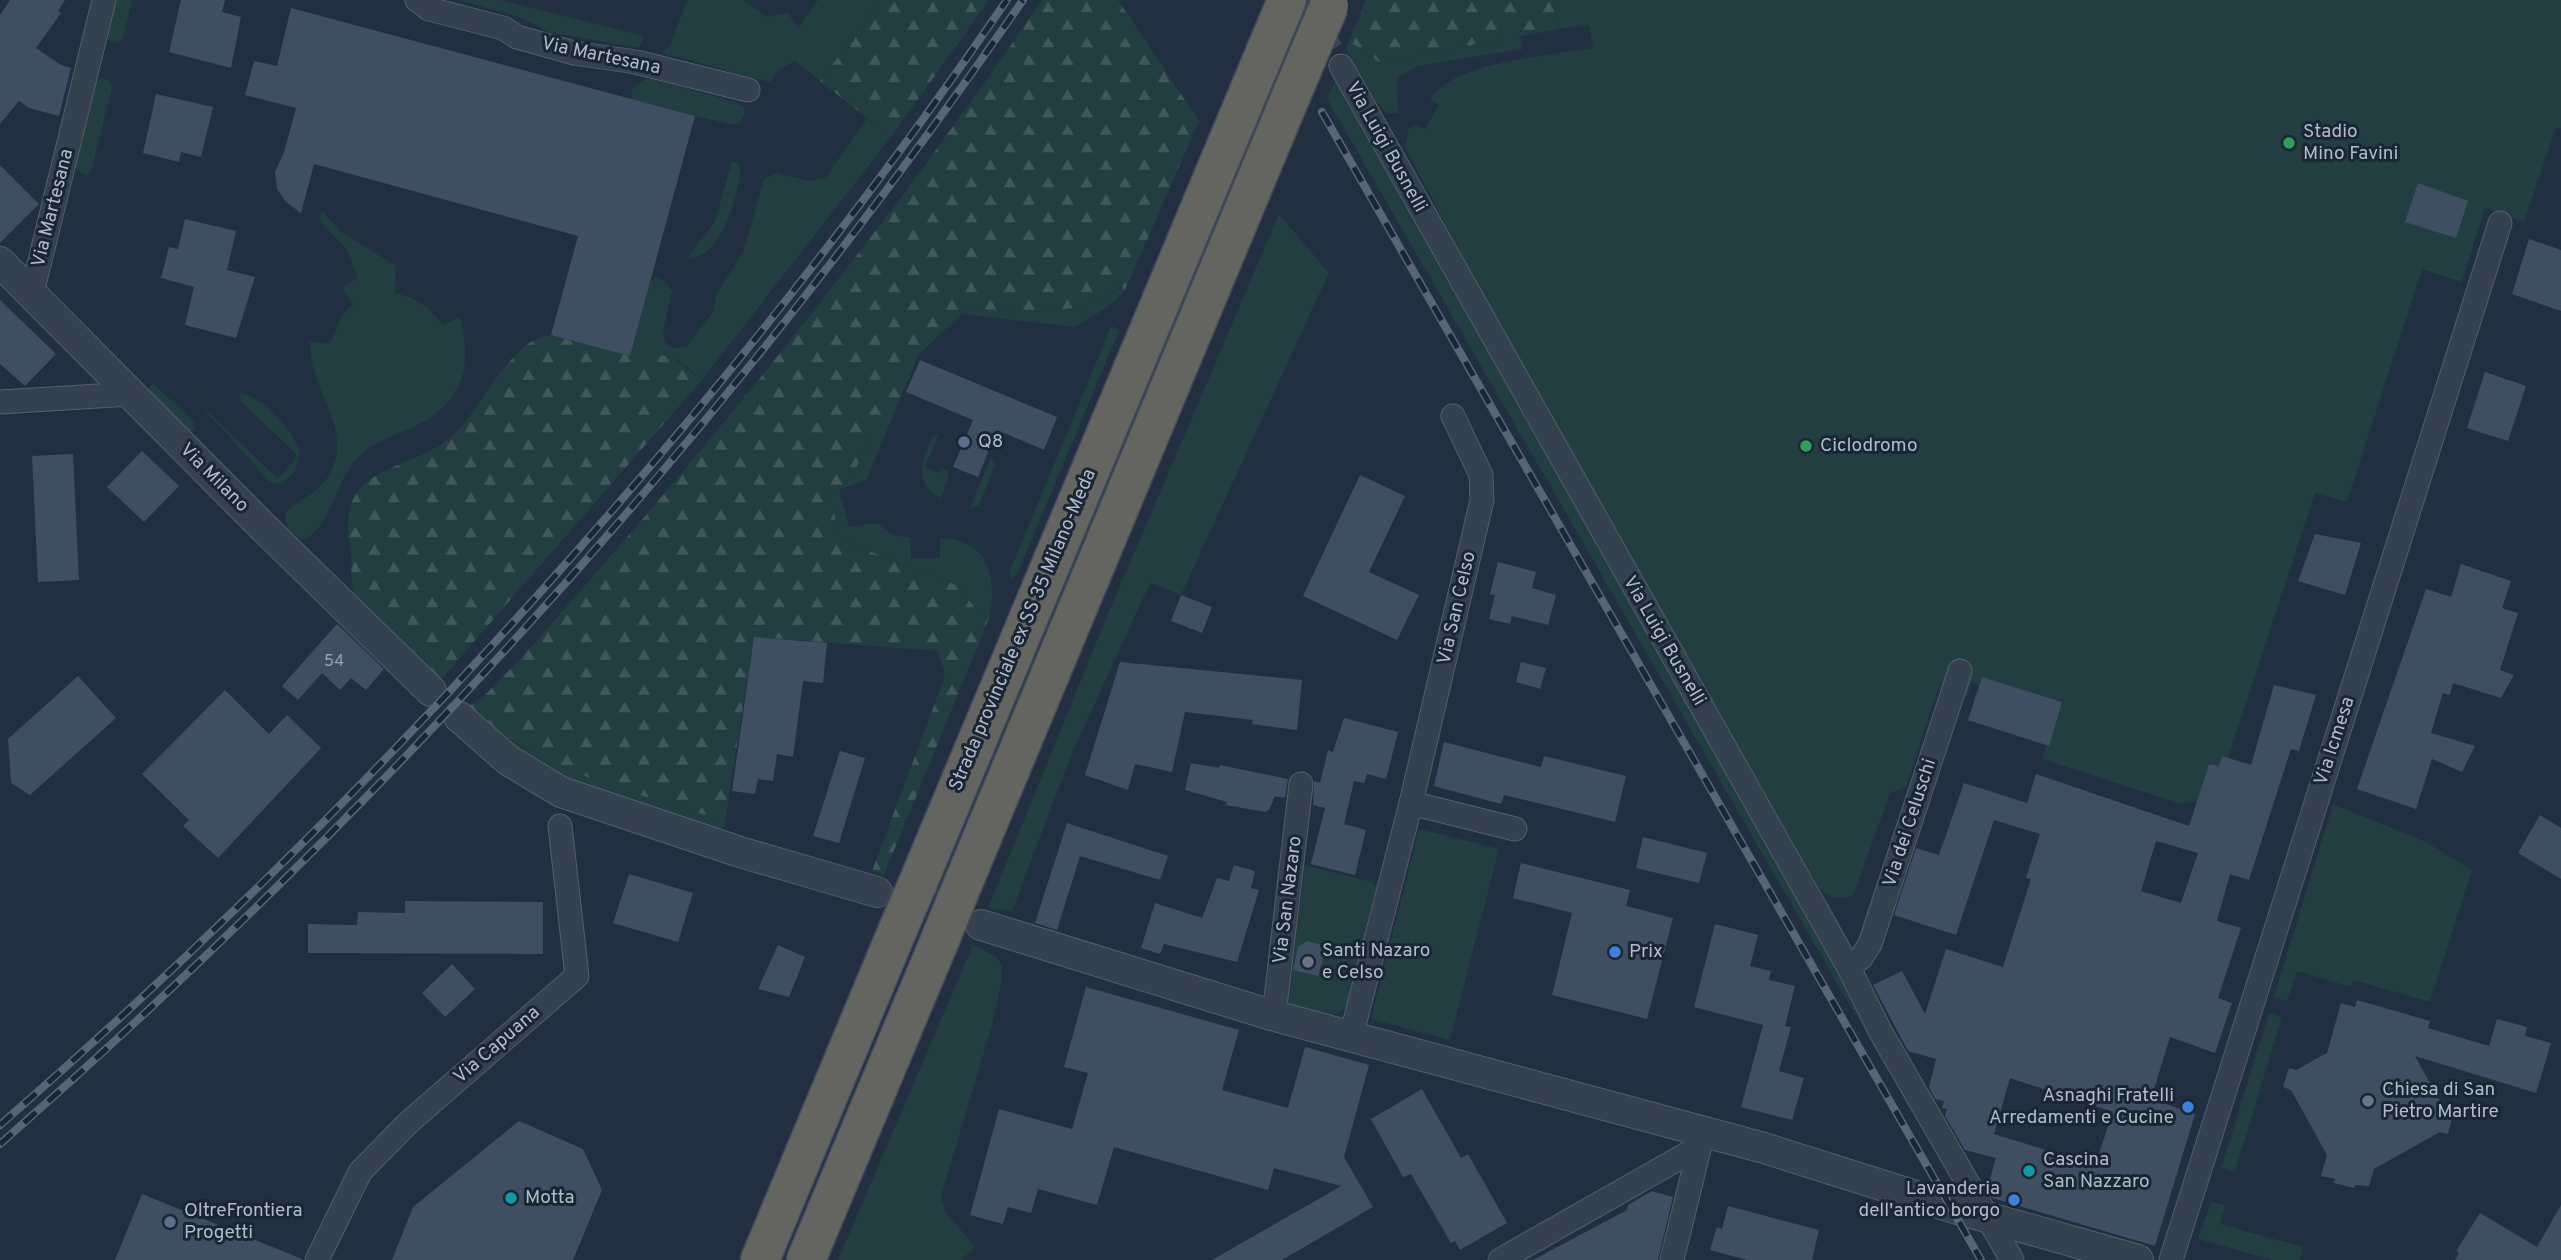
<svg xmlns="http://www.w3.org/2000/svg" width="2561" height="1260" viewBox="0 0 2561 1260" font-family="Overpass,sans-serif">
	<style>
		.grass { fill: #233e40 }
		.forest { fill: url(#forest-firs) }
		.building { fill: #404e62; fill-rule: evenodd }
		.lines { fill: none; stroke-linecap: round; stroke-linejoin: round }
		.minor-tunnel { stroke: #374455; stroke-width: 23; stroke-dasharray: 23 11; stroke-linecap: butt }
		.minor-casing { stroke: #545e6d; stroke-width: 25 }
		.tertiary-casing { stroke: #545e6d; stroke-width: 32 }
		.trunk-casing { stroke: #414b5a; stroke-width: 41 }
		.minor { stroke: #35414f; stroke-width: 23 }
		.tertiary { stroke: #35414f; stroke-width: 30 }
		.trunk { stroke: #646460; stroke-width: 38 }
		.rail-casing { stroke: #576577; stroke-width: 8 }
		.rail { stroke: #1b2634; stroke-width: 5; stroke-dasharray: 16; stroke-linecap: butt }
		.trunk-bridge-casing { stroke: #414b5a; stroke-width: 41; stroke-linecap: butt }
		.trunk-bridge { stroke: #646460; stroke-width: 38 }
		.leisure-dot { fill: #2e9e5b; stroke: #1b2634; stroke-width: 2.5 }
		.service-dot { fill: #5c6f8a; stroke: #1b2634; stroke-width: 2.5 }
		.shop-dot { fill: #3f7fe0; stroke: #1b2634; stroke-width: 2.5 }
		.worship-dot { fill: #6b7280; stroke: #1b2634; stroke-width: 2.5 }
		.culture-dot { fill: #0f9aa8; stroke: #1b2634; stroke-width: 2.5 }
		.labels { text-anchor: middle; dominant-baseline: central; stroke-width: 6; stroke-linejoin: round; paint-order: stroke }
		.number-label { font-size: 16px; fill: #95a0b0 }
		.street-label { font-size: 19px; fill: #b1bbca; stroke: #1b2634 }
		.poi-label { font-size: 19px; fill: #b1bbca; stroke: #1b2634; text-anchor: start }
	</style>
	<defs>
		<pattern id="forest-firs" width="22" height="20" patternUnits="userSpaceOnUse" patternTransform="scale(1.75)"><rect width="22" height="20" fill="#233e40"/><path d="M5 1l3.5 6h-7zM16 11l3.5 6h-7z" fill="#41585a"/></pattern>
	</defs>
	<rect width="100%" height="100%" fill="#212f40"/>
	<g class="grass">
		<path d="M116 0H132L123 38 118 43 109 41 107 36Z"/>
		<path d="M457 0H500L644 36 639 48 548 32 520 17Z"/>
		<path d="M687 0H743L767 17 788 13 798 28 818 0H881L820 81 795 61 779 70 770 82 662 53 671 44Z"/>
		<path d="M1554 0H2561V128H2556L2524 222 2485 208 2462 282 2422 269 2347 502 2315 493 2228 758 2219 766 2209 764 2197 801 2181 804 2042 759 2062 702 1982 677 1979 685 1971 683 1967 697 1938 689 1906 787 1890 793 1854 894C1841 902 1830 898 1819 888L1483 295 1405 147 1409 128 1416 125 1425 129 1439 105 1430 99C1455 61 1549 56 1593 48L1589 25 1559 29Z"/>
		<path d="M1520 36 1523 49 1418 66 1397 78 1398 113H1387L1376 102 1346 48 1349 41 1379 62Z"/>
		<path d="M100 78 109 80 112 88 91 172 86 176 76 169V157L96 81Z"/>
		<path d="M647 78 736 102 744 108V115L740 123 732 125 631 99 633 87Z"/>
		<path d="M1335 81 1727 773 1836 969 1863 1028 1327 99Z"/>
		<path d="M867 119 891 137 702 380C668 349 671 358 630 356L651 280 656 278 665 281 672 291 663 333 666 344 673 348 686 347 714 310 716 295 743 252 764 179 776 173 810 181 825 178Z"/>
		<path d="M732 161 738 164 741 171C735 201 723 258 686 259L715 221Z"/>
		<path d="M322 210 340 231 396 266 395 293C416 298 430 307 442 325L460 317C474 369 461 406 411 428 391 437 369 444 355 460 338 479 327 534 302 540L287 528 285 514C296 500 315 495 326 480 359 431 308 392 310 342L330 343 343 314 353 304 342 288 358 278 347 250 319 220Z"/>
		<path d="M1279 214 1329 273 1181 595 1150 583 1070 758 1012 911 988 908 1110 609Z"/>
		<path d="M1122 286 1125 290 1108 307 1075 327 961 314 967 309C1016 309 1081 321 1122 286Z"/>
		<path d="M1113 326 1119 331 1017 575 1011 578 1009 573 1110 329Z"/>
		<path d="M152 383 193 420 195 430 188 432 147 392Z"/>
		<path d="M239 393C265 396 290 429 300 451L295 472 281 484 270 482 194 398 278 479 298 456 241 401Z"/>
		<path d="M873 435H885L867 479 839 490 849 527 877 523 892 534 910 538 911 558H940V538C987 539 999 576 989 618L978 613 959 586 841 540 829 494 850 480Z"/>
		<path d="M933 435H938L925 467 939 473 941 468 948 471V480L941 498C911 483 923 459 933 435Z"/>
		<path d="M991 457 995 465 979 505 969 510Z"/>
		<path d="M491 728C561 775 645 795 725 821L724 827 715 833 540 770Z"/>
		<path d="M2333 804 2426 842 2472 870 2430 1002 2353 980 2351 987 2297 971 2287 1001 2274 997Z"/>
		<path d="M1419 829 1499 849 1450 1040 1371 1019Z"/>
		<path d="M1305 865 1372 882 1376 887 1348 1002 1344 1009 1330 1017 1288 1006Z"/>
		<path d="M973 945 997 957 1002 966V979L992 1025 941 1197 946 1212 975 1247 961 1260H838Z"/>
		<path d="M2269 1013 2282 1017 2235 1172 2221 1168Z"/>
		<path d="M2211 1202 2225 1205 2220 1224 2303 1247 2300 1260H2272L2198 1239Z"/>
	</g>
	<g class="forest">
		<path d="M881 0H989L891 137 820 81Z"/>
		<path d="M1042 0H1118L1199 121 1125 290 1121 286C1081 321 1016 309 967 309L918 355 885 435H873L850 480 829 494 841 540 959 586 978 613 989 618 884 875 872 871 945 676 938 651 754 637 725 821C637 792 537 773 469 706L485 695 521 658C708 449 884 232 1042 0Z"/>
		<path d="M1366 0H1554L1559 29 1379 62 1349 41Z"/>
		<path d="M551 335 630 356 656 354 671 357 702 380 437 684 360 604C347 581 354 572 350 548 333 459 416 474 457 432 482 406 513 337 551 335Z"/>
	</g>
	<g class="building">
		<path d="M10 0H65L58 11 61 13 36 48 61 65 71 68 59 116 29 108 19 101 0 124V15Z"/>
		<path d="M181 0H225L222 12 241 17 231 68 169 52Z"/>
		<path d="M291 8 695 116 630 356 551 335 578 236 314 164 301 213 286 202 277 189 275 172 284 152 296 108 245 95 254 61 277 66Z"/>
		<path d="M156 94 213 107 201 157 181 152 179 162 143 153Z"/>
		<path d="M0 165 39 204 0 243Z"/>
		<path d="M2418 183 2468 201 2456 238 2405 222Z"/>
		<path d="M185 219 236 231 227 270 255 277 236 338 185 325 194 287 161 278 169 247 178 249Z"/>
		<path d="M2529 239 2561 250V311L2512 294Z"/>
		<path d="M0 300 56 354 25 386 0 364Z"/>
		<path d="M920 360 1057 417 1044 450 997 430 978 477 953 467 973 420 906 392Z"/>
		<path d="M2485 372 2526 386 2508 441 2467 428Z"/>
		<path d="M142 451 179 486 144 522 107 487Z"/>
		<path d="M73 454 79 580 38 582 32 456Z"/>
		<path d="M1360 475 1405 496 1369 572 1419 595 1397 640 1303 596Z"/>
		<path d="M2315 534 2361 543 2345 595 2298 581Z"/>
		<path d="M1498 562 1536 572 1532 588 1556 595 1548 625 1512 616 1510 624 1489 619 1495 595 1490 594Z"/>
		<path d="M2461 564 2511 581 2502 608 2518 613 2500 670 2514 675 2501 698 2453 683 2450 695 2443 693 2431 733 2475 746 2462 772 2432 759 2416 809 2357 789 2426 589 2451 597Z"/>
		<path d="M1181 595 1212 607 1202 633 1171 621Z"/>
		<path d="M337 624 384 669 366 690 351 678 340 690 322 673 298 700 282 686Z"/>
		<path d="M754 637 827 643 823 683 803 681 793 757 777 754 773 781 758 779 755 794 732 791Z"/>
		<path d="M1120 662 1302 680 1297 730 1252 724 1253 720 1185 712 1172 772 1135 764 1128 790 1085 775Z"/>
		<path d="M1521 662 1546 668 1540 689 1516 682Z"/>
		<path d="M78 676 116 718 30 795 11 783 8 739Z"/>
		<path d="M1982 677 2062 702 2049 746 1968 720Z"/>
		<path d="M2274 685 2316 695 2299 751 2291 749 2249 880 2230 874 2218 917 2217 921 2241 928 2218 998 2232 1003 2215 1053 2170 1037 2151 1099 2195 1114 2155 1246 1992 1198 1987 1189 1996 1158 1965 1150 1945 1116 1947 1109 1942 1108 1944 1101 1935 1099 1929 1087 1936 1059 1908 1051 1873 985 1902 971 1925 1014 1946 949 2003 967 2031 879 2026 878 2040 834 1994 820 1956 935 1894 915 1916 848 1939 855 1964 783 2027 803 2036 774 2189 826 2209 764 2219 766 2222 756 2251 765ZM2156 841 2198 853 2181 903 2141 891ZM2010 1078 2113 1112 2095 1165 1994 1134Z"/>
		<path d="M225 690 269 734 287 715 321 748 218 858 183 826 189 820 142 774Z"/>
		<path d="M1344 718 1398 732 1386 779 1367 774 1364 783 1354 781 1344 824 1366 830 1355 875 1311 864 1325 808 1313 805 1314 781 1320 783 1328 750 1333 752Z"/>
		<path d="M1444 742 1541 767 1544 756 1626 776 1615 822 1504 795 1501 804 1434 786Z"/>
		<path d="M840 751 865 758 839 843 813 836Z"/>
		<path d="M1191 763 1219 768 1220 765 1288 779 1285 798 1275 796 1269 810 1265 812 1226 805 1227 802 1185 790Z"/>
		<path d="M2540 815 2561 828V879L2518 853Z"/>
		<path d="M1067 823 1168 856 1160 880 1080 856 1057 930 1035 923Z"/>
		<path d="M1643 837 1707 853 1699 883 1636 868Z"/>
		<path d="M1521 863 1630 890 1626 906 1673 918 1647 1019 1552 995 1572 913 1513 898Z"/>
		<path d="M1234 865 1255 871 1251 888 1259 890 1237 962 1164 944 1160 954 1141 948 1155 903 1202 918 1217 878 1229 881Z"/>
		<path d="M629 874 693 893 678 942 613 923Z"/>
		<path d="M405 901 543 902V954L308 953V924L357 925 358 912 405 913Z"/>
		<path d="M1715 924 1758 935 1750 966 1771 971 1769 980 1795 986 1785 1026 1791 1027 1779 1071 1804 1078 1792 1120 1741 1107 1763 1025 1694 1007Z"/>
		<path d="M1307 941 1319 944 1324 954 1318 976 1293 970 1298 947Z"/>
		<path d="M778 945 805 957 789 997 758 989Z"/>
		<path d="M452 964 475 989 445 1017 422 993Z"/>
		<path d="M1086 987 1239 1030 1222 1090 1288 1108 1305 1047 1369 1065 1344 1157 1373 1207 1282 1260H1212L1341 1186 1274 1168 1268 1190 1114 1147 1097 1205 1038 1189 1031 1213 1008 1207 1003 1224 970 1215 999 1109 1072 1129 1088 1073 1064 1067Z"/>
		<path d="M2357 1000 2430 1021 2428 1028 2489 1046 2497 1019 2527 1027 2525 1036 2551 1043 2536 1093 2415 1056 2446 1112 2453 1114 2448 1134 2440 1132 2374 1169 2369 1186 2355 1185 2354 1188 2334 1183 2335 1179 2321 1176 2327 1155 2291 1090 2283 1087 2289 1068 2296 1070 2327 1053 2341 1003 2355 1007Z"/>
		<path d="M1422 1089 1461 1158 1468 1154 1507 1223 1460 1250 1455 1241 1451 1243 1411 1174 1403 1177 1371 1119Z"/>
		<path d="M519 1121 583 1149 602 1190 573 1260H392L413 1207Z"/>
		<path d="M1652 1191 1673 1197 1658 1260H1533L1627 1210 1628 1205Z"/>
		<path d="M142 1194 302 1259V1260H115Z"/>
		<path d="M2561 1205V1260H2455L2459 1253 2456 1251 2480 1213 2537 1247Z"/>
		<path d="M1728 1206 1819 1230 1812 1260H1747L1710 1250 1717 1227 1722 1229Z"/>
	</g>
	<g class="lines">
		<path class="minor-tunnel" d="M1304 0 1341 66"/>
		<g class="minor-casing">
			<g id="minor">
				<path d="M417 0 429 9 503 28 517 37 574 53 636 62 748 90"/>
				<path d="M1341 66 1848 966 1880 1031 2012 1260"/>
				<path d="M32 293 104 0"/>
				<path d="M0 402 130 394"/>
				<path d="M1411 803 1515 829"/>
				<path d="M1848 966 1861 958 1870 944 1960 671"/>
				<path d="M1271 1015 1276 998 1301 784"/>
				<path d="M1351 1037 1411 803 1482 500 1481 475 1453 416"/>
				<path d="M317 1260 360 1172 408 1123 577 976 560 826"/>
				<path d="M1500 1260 1699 1147"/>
				<path d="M1672 1260 1701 1141"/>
				<path d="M2171 1260 2500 223"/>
			</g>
		</g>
		<g class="tertiary-casing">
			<g id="tertiary">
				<path d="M0 262 263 527 431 691"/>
				<path d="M459 717 508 760 561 792 740 852 877 892"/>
				<path d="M981 925 1271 1015 1764 1148 1951 1207 2138 1260"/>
			</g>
		</g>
		<g class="trunk-casing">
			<g id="trunk">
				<path d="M917 885 1266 50"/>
				<path d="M957 898 1291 96"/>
				<path d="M760 1260 901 922"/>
				<path d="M806 1260 942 935"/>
			</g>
		</g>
		<use href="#minor" class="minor"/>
		<use href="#tertiary" class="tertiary"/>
		<use href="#trunk" class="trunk"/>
		<g class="rail-casing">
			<g id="rail">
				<path d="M1322 112 1981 1260"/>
				<path d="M0 1125C374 800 727 409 1007 0"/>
				<path d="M0 1144C386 806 732 422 1023 0"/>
			</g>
		</g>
		<use href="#rail" class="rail"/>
		<g class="trunk-bridge-casing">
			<g id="trunk-bridge">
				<path d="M1266 50 1287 0"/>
				<path d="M1291 96 1329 6"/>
				<path d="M901 922 917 885"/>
				<path d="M942 935 957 898"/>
			</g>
		</g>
		<use href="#trunk-bridge" class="trunk-bridge"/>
	</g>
	<g class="leisure-dot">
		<circle cx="2289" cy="143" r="7"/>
		<circle cx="1806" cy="446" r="7"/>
	</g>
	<g class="service-dot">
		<circle cx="964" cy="442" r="7"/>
		<circle cx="170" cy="1222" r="7"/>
	</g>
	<g class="shop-dot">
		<circle cx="1615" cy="952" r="7"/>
		<circle cx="2188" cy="1107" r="7"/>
		<circle cx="2014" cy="1200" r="7"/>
	</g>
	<g class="worship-dot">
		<circle cx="1308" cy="962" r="7"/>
		<circle cx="2368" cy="1101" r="7"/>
	</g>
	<g class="culture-dot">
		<circle cx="2029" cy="1171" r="7"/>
		<circle cx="511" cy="1198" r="7"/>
	</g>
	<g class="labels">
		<g class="number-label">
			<text x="334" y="662">54</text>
		</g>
		<g class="street-label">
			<text transform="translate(601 56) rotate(12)">Via Martesana</text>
			<text transform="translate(1386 147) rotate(61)">Via Luigi Busnelli</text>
			<text transform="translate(53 208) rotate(-76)">Via Martesana</text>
			<text transform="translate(214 478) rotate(45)">Via Milano</text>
			<text transform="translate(1457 608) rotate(-77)">Via San Celso</text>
			<text transform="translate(1023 630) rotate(-67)">Strada provinciale ex SS 35 Milano-Meda</text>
			<text transform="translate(1664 641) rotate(60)">Via Luigi Busnelli</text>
			<text transform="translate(2335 741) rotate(-72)">Via Icmesa</text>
			<text transform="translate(1910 823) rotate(-72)">Via dei Celuschi</text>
			<text transform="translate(1288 900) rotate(-83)">Via San Nazaro</text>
			<text transform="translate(497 1045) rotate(-41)">Via Capuana</text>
		</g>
		<g class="poi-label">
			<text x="2303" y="132">Stadio<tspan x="2303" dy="22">Mino Favini</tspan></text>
			<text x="978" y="442">Q8</text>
			<text x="1820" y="446">Ciclodromo</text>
			<text x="1322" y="951">Santi Nazaro<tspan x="1322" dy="22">e Celso</tspan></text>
			<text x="1629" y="952">Prix</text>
			<text x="2382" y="1090">Chiesa di San<tspan x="2382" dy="22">Pietro Martire</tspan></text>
			<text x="2174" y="1096" text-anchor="end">Asnaghi Fratelli<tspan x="2174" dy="22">Arredamenti e Cucine</tspan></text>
			<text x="2043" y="1160">Cascina<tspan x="2043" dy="22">San Nazzaro</tspan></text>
			<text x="2000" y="1189" text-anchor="end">Lavanderia<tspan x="2000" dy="22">dell'antico borgo</tspan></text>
			<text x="525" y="1198">Motta</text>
			<text x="184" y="1211">OltreFrontiera<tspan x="184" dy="22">Progetti</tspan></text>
		</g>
	</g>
</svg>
